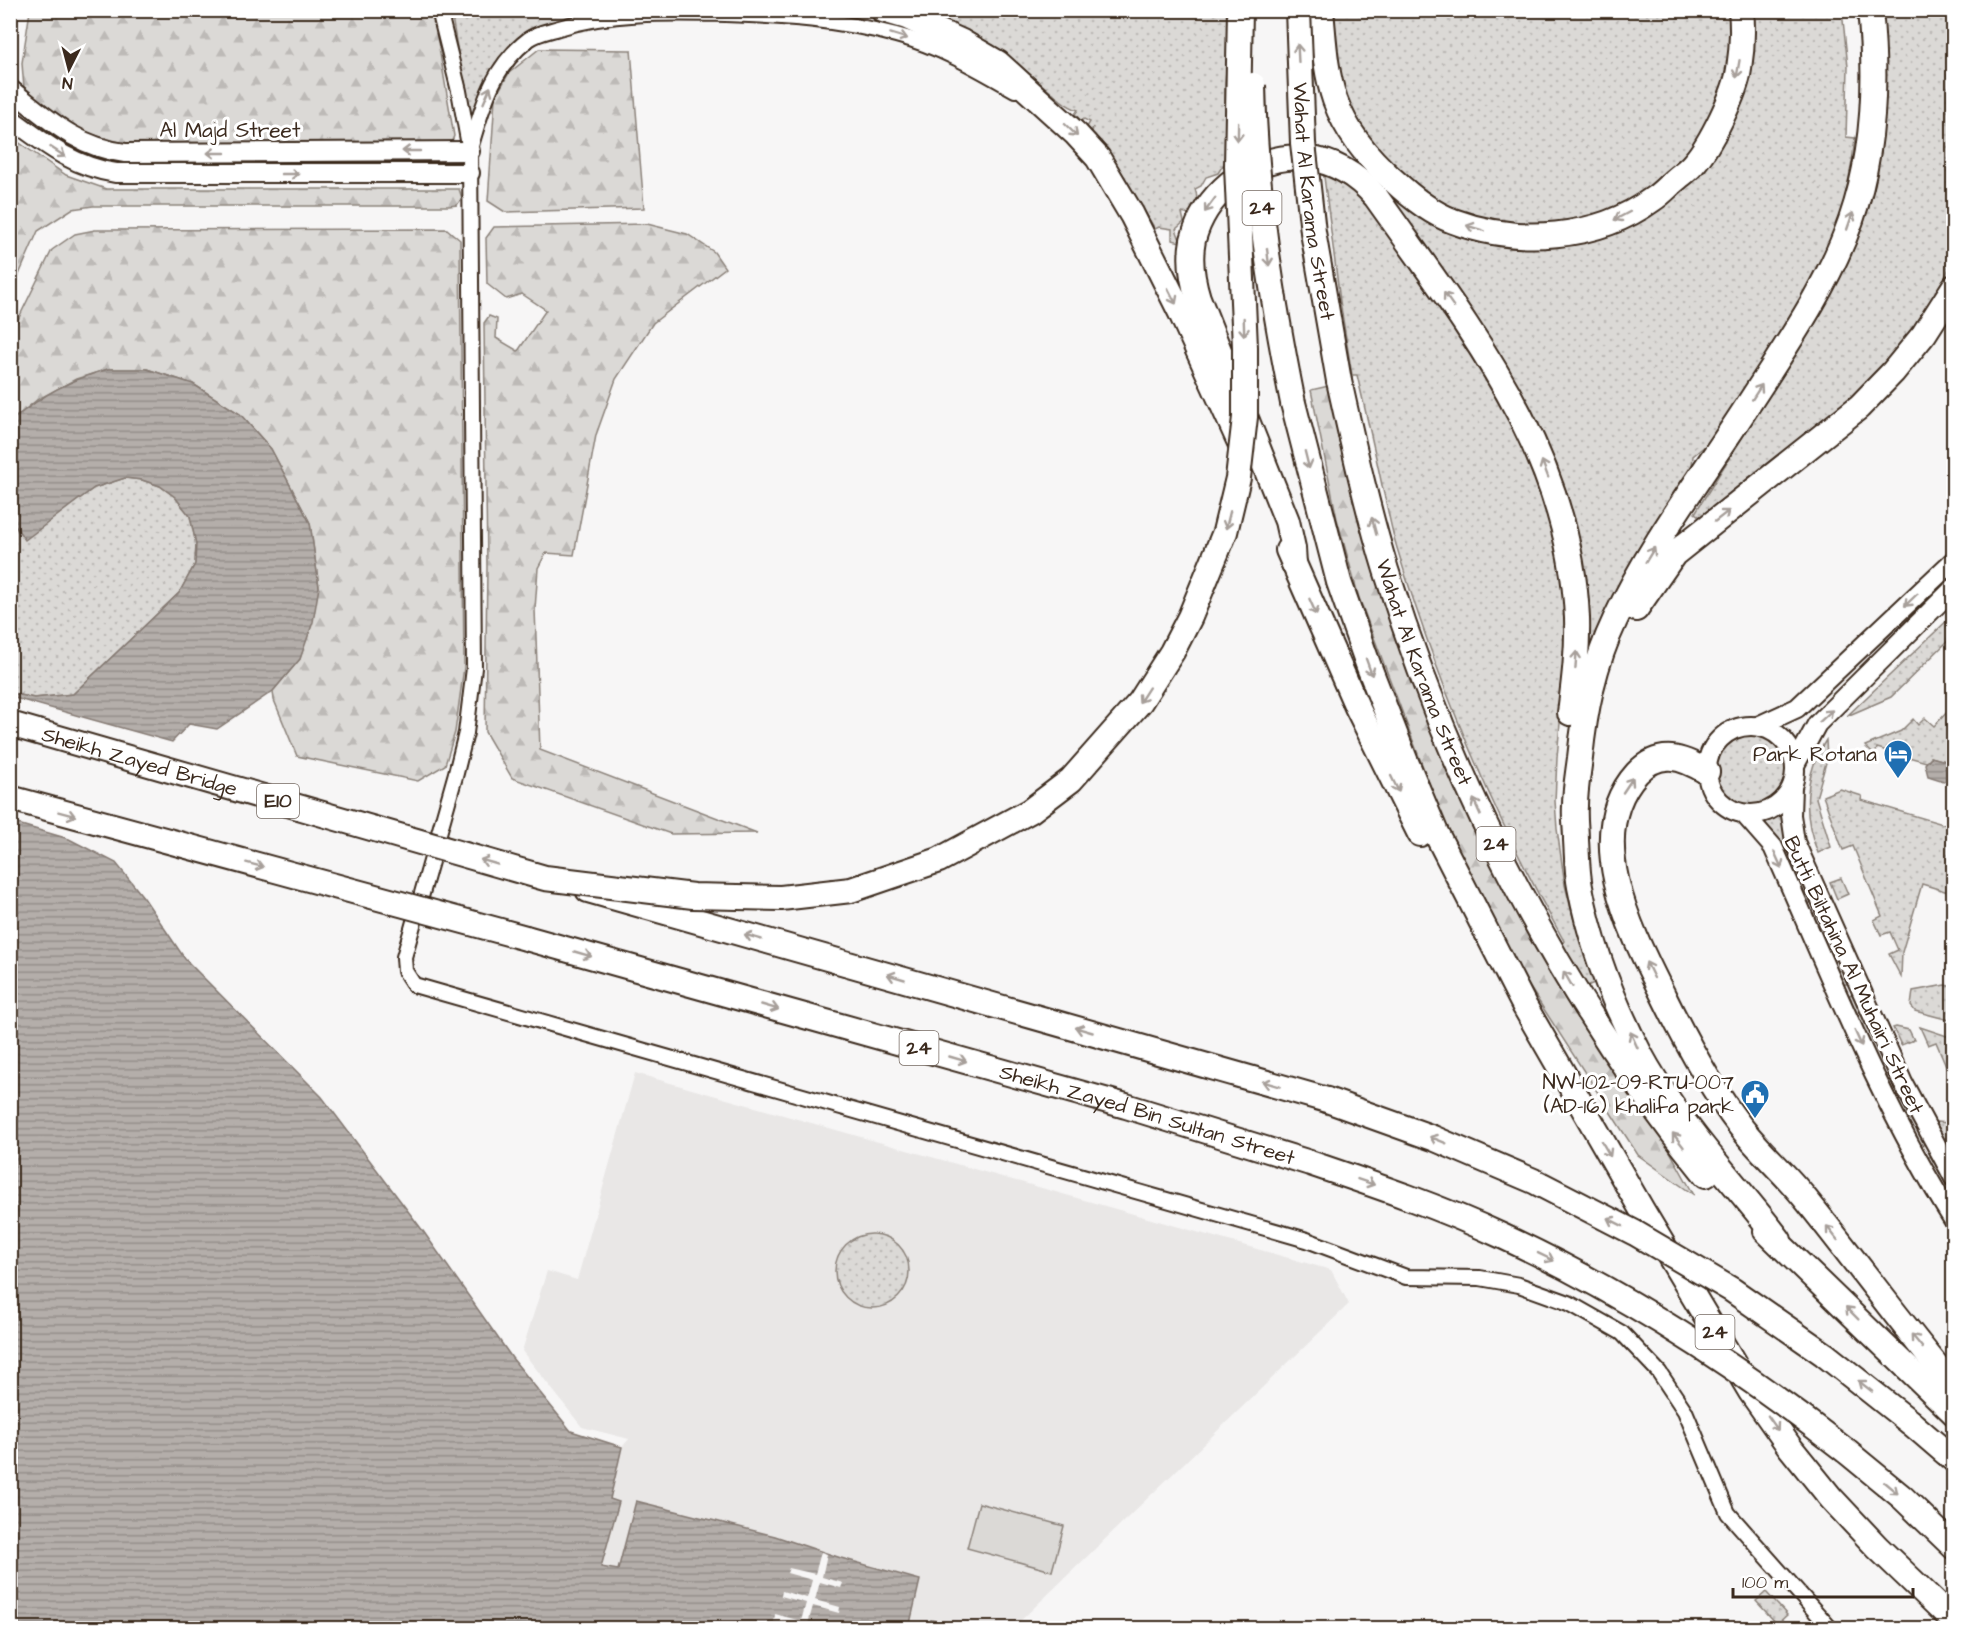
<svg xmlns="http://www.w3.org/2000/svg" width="1964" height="1639" viewBox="0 0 1964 1639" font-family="'Architects Daughter',sans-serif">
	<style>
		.built { fill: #e9e7e6 }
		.grass { fill: url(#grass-dots); stroke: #8b827a; stroke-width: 1.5 }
		.forest { fill: url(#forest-firs); stroke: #8b827a; stroke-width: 1.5 }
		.pitch { fill: #dbd9d6; stroke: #8b827a; stroke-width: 1.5 }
		.water { fill: url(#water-rules); stroke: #847972; stroke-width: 1.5 }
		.pier { fill: #f7f6f6 }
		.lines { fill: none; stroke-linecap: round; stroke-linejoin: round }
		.street-casing { stroke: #3b2a1e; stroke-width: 18 }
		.secondary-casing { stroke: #3b2a1e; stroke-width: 22 }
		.highway-casing { stroke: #3b2a1e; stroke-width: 28 }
		.street { stroke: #fff; stroke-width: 14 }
		.secondary { stroke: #fff; stroke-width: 18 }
		.highway { stroke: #fff; stroke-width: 24 }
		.highway-bridge-casing { stroke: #3b2a1e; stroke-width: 28; stroke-linecap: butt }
		.highway-bridge { stroke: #fff; stroke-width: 24 }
		.oneway { stroke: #a79f9a }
		.labels { text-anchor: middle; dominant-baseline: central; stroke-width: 6; stroke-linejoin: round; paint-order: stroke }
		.shield { fill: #fff; stroke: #766a62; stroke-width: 1.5 }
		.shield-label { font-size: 20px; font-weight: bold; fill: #3b2a1e }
		.street-label { font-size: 21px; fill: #3b2a1e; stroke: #fff }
		.poi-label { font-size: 21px; fill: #3b2a1e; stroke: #fff; text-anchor: end }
	</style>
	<defs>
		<pattern id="grass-dots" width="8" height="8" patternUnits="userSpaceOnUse" patternTransform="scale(1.5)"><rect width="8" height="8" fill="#dbd9d6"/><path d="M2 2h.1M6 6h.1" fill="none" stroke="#bdbab7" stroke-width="1.8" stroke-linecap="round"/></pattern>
		<pattern id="forest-firs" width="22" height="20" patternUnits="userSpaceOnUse" patternTransform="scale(1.5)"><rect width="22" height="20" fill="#dbd9d6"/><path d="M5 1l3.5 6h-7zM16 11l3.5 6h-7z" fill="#bdbab7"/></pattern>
		<pattern id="water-rules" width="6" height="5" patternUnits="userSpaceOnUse" patternTransform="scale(1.5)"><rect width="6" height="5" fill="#b4aeaa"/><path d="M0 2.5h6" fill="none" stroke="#948e8a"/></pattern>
	</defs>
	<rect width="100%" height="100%" fill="#f7f6f6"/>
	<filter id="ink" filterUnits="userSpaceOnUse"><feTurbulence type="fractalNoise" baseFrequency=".0167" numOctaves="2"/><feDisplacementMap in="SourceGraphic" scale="12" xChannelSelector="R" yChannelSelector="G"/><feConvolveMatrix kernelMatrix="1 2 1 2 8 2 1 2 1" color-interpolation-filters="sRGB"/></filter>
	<g filter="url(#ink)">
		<path class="built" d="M635 1073 1331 1270 1349 1304 1013 1628H966L932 1620 928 1628H909L919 1579 841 1558 775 1536 637 1501 618 1571 601 1567 619 1502 610 1500 622 1447 629 1439 582 1427 522 1351 547 1271 577 1280Z"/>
		<g class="grass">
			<path d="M451 11H621L528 31 496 64 481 93 477 114 472 116 468 113Z"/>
			<path d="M923 11H1231L1225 82V162L1218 173 1206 177 1201 186 1195 189C1200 203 1193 203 1190 215L1182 213 1184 222 1176 229 1181 242 1172 240V229L1159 227 1155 229 1118 167 1092 133 1093 127 1091 132 1087 127 1090 122 1084 119 1081 121 1075 114 1078 110C1060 104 1040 81 1023 69 992 46 958 27 923 11Z"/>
			<path d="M1331 11H1732C1731 48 1728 83 1711 117 1666 206 1555 247 1462 212 1428 199 1401 177 1379 149 1365 133 1353 116 1345 96 1335 69 1334 39 1331 11Z"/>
			<path d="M1752 11H1842L1848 67 1846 137 1855 138 1852 162 1843 208 1817 275 1707 450 1705 446 1693 456 1691 474 1588 659 1586 603 1574 528 1383 189 1410 210 1534 246 1693 177Z"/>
			<path d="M1880 11H1953V258L1947 273 1920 323 1867 387 1703 519 1695 513C1723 468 1751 423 1780 378 1820 316 1859 256 1875 183 1888 125 1887 69 1880 11Z"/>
			<path d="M1323 169 1348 179 1486 370 1548 501 1569 617 1557 758 1555 801 1557 829 1565 885 1573 917 1594 983 1587 986 1562 944 1564 941C1494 817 1438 684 1397 548 1391 529 1388 509 1383 490 1375 452 1366 413 1357 375H1352L1340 301Z"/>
			<path d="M125 478 142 480 160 486 175 497 190 516 196 544 195 564 179 593 73 694 34 698 11 693 10 520 25 539 94 488Z"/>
			<path d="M1953 615V636L1891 697 1847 716Z"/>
			<path d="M1953 706V763L1931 757 1926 762 1877 748 1875 756 1865 746 1901 731 1913 719 1918 725 1925 718 1934 726Z"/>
			<circle cx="1751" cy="770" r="39"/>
			<path d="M1826 740 1827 759 1816 798 1831 847 1818 853C1802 816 1804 774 1826 740Z"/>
			<path d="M1840 789 1862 796 1861 800 1953 827V872L1948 892 1922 884 1902 952 1901 977 1889 954 1898 950 1890 932 1881 935 1874 920 1882 916 1853 846 1843 850 1823 796Z"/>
			<path d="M1783 814 1814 901 1806 905 1778 842 1763 821Z"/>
			<path d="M1841 878 1848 894 1837 899 1830 882Z"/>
			<path d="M1817 912 1849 983 1840 986 1809 915Z"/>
			<path d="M1945 985 1953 987V1021L1915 1011 1911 1006 1913 991Z"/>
			<path d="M1852 994 1885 1064 1877 1068 1845 997Z"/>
			<path d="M1896 1027 1909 1030 1914 1040 1901 1045 1893 1028Z"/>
			<path d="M1920 1027 1953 1038V1082L1936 1042 1928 1045Z"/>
			<path d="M1890 1075 1925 1144 1917 1148 1882 1079Z"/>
			<path d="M1936 1122 1950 1123 1953 1134 1944 1139Z"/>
			<path d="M1931 1156 1953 1193V1209L1923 1160Z"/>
			<circle cx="872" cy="1271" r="37"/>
			<path d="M1766 1592 1787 1615 1777 1624 1756 1601Z"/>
		</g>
		<g class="forest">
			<path d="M30 11H430L434 18 454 136 451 144 123 143 80 131 24 89 22 63Z"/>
			<path d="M539 49 631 50 644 208 505 212 488 201 495 98 509 73Z"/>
			<path d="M11 137 66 175 106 189H459L462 198 457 205 449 206H93L72 209 38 231 11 293Z"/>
			<path d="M647 224 687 234 714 252 725 268 653 323 616 379 596 435 574 555 546 553 538 568 535 609 540 750 757 833 671 834 512 778 485 732 487 567 484 323 489 316 497 319 496 338 518 351 546 310 522 294 506 299 487 284 486 238 494 227Z"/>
			<path d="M447 229 460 240 464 667 455 732 445 765 418 781 297 756 274 700 273 691 300 659 319 587 310 523 271 449 240 414 193 384 147 369H108L76 379 37 400 11 421 10 336 52 250 75 234 95 230Z"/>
			<path d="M1342 383 1381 566 1490 852 1631 1098 1663 1139 1694 1195 1638 1155 1527 983 1484 905 1440 812 1359 598 1337 519 1311 390Z"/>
		</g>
		<path class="pitch" d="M979 1503 1064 1526 1052 1571 967 1548Z"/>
		<g class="water">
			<path d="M108 369H147L193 384 240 414 271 449 310 523 319 587 313 622 300 659 273 691 217 729 189 724 172 742 11 697V693L34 698 73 694 179 593 195 564 196 544 190 516 175 497 160 486 142 480 125 478 94 488 25 540 11 520V421C44 394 67 381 108 369Z"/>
			<path d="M1931 757 1953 763V784L1928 776 1925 764Z"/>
			<path d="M11 822 69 839 116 863 144 898 185 959 322 1097 423 1231 512 1358 571 1431 622 1447 610 1499 619 1502 601 1567 618 1570 636 1501 775 1536 841 1558 920 1580 909 1628H11Z"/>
			<path d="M931 1620 966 1628H928Z"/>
		</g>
		<path class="pier" d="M821 1552 827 1554 822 1577 843 1583 841 1588 820 1582 815 1600 840 1607 839 1613 813 1606 808 1624 825 1628H799L774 1622 775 1614 801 1621 806 1603 781 1596 782 1591 807 1598 812 1580 787 1573 789 1568 815 1574Z"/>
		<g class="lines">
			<g class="street-casing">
				<g id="street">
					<path d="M439 10 459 91 470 151 474 668 466 733 456 773 404 957 405 971 414 985 1307 1240 1406 1277 1480 1278 1519 1285 1569 1303 1622 1333 1659 1372 1685 1411 1728 1513 1830 1628"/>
					<path d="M470 149C483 106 491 68 529 39 537 33 549 31 559 28 613 11 669 13 725 14 784 16 839 20 896 35 939 46 977 68 1015 90"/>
				</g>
			</g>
			<g class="secondary-casing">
				<g id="secondary">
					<path d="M10 89C47 118 76 147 125 153L470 151"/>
					<path d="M10 118C44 143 73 167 116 173H470"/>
					<circle cx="1751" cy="770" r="44"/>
					<path d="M1758 726 1797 708 1954 560"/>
					<path d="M1795 765 1817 724 1954 588"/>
					<path d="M1792 786 1791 815 1795 842 1903 1083 1954 1178"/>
					<path d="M1744 814 1773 847C1829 973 1880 1104 1954 1221"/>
				</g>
			</g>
			<g class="highway-casing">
				<g id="highway">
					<path d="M883 10 907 17 962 42 998 63 1076 134 1098 158 1132 215 1181 313 1241 445"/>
					<path d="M1321 10C1324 41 1325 71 1335 100 1346 131 1369 159 1393 180 1410 196 1431 213 1453 221 1517 245 1597 240 1653 199 1661 194 1667 187 1674 181 1680 175 1689 170 1694 163 1710 145 1736 93 1739 69 1742 50 1743 30 1741 10"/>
					<path id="s1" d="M1339 381C1353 444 1367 508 1386 570 1454 788 1561 998 1706 1175"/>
					<path d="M1293 403 1339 582 1369 667 1406 762 1436 833 1525 1007 1642 1210 1751 1392 1789 1446 1831 1498 1877 1547 1954 1621"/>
					<path d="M1288 550 1357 707 1420 834"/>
					<path d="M1294 564 1293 548 1287 521 1198 298C1192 279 1189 260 1193 240 1199 217 1212 198 1230 183 1278 144 1336 151 1376 197 1468 327 1570 451 1577 618 1578 650 1574 681 1570 713"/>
					<path d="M1636 609 1674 554 1859 407 1893 372 1924 334 1954 287"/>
					<path d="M1707 772C1682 757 1660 749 1637 773 1580 836 1633 935 1664 997 1686 1042 1710 1087 1740 1126 1760 1152 1784 1172 1804 1197 1855 1260 1902 1325 1954 1387"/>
					<path d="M588 890 1327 1100"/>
					<path id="s2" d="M526 938 1126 1106 1310 1163"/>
					<path d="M1766 1231 1954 1413"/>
					<path d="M1779 1240C1761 1216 1742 1194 1723 1171 1693 1135 1662 1095 1640 1054 1613 1002 1591 945 1580 887 1577 872 1577 855 1576 840 1576 828 1574 817 1575 806 1575 790 1578 774 1580 758 1585 709 1594 664 1615 620 1650 544 1703 475 1748 405 1786 346 1828 286 1851 220 1874 154 1877 79 1870 10"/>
					<path d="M1911 1423 1954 1460"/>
					<path d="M1846 1451 1902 1497 1954 1547"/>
				</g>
			</g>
			<use href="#street" class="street"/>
			<use href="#secondary" class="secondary"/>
			<use href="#highway" class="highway"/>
			<g class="highway-bridge-casing">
				<g id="highway-bridge">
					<path id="s3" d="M1298 10 1303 143 1313 232 1339 381"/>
					<path d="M1253 85C1255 192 1272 298 1293 403"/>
					<path id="s4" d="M10 724 545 878 693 896 781 898 851 890 939 860 1030 811 1071 780 1140 702 1172 652 1190 617 1225 532 1238 478 1245 417V347L1237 166 1240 10"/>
					<path d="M10 798 526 938"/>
					<path d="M1327 1100 1433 1138 1536 1182 1635 1233 1732 1290 1824 1354 1911 1423"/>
					<path d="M1310 1163C1375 1185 1440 1207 1502 1236 1627 1294 1738 1366 1846 1451"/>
				</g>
			</g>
			<use href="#highway-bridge" class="highway-bridge"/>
		</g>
		<defs><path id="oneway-shaft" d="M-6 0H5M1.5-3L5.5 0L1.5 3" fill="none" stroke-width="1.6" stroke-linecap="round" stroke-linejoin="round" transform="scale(1.5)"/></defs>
		<g class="oneway">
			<use href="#oneway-shaft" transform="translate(899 36) rotate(17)"/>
			<use href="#oneway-shaft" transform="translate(1298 53) rotate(-93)"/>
			<use href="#oneway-shaft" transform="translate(1738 69) rotate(100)"/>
			<use href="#oneway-shaft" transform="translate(487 95) rotate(-67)"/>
			<use href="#oneway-shaft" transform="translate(1071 130) rotate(44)"/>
			<use href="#oneway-shaft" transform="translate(1238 132) rotate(91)"/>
			<use href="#oneway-shaft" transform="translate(411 151) rotate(180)"/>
			<use href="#oneway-shaft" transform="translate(58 152) rotate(33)"/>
			<use href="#oneway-shaft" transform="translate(216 153) rotate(180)"/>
			<use href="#oneway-shaft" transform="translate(290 174)"/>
			<use href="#oneway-shaft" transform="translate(1210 205) rotate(126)"/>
			<use href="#oneway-shaft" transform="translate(1622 216) rotate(152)"/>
			<use href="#oneway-shaft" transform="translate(1850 221) rotate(-71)"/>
			<use href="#oneway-shaft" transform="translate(1475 228) rotate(-163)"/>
			<use href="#oneway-shaft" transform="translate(1268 257) rotate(83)"/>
			<use href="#oneway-shaft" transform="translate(1172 296) rotate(63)"/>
			<use href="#oneway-shaft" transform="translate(1449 300) rotate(-125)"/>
			<use href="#oneway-shaft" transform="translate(1244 327) rotate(88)"/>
			<use href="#oneway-shaft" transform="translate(1757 392) rotate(-57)"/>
			<use href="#oneway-shaft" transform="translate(1307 460) rotate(76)"/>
			<use href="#oneway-shaft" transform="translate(1545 469) rotate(-111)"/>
			<use href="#oneway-shaft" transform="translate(1722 516) rotate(-38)"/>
			<use href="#oneway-shaft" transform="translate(1228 520) rotate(104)"/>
			<use href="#oneway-shaft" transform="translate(1374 526) rotate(-105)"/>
			<use href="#oneway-shaft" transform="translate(1650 555) rotate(-59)"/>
			<use href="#oneway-shaft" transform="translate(1911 600) rotate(136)"/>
			<use href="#oneway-shaft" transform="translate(1313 607) rotate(66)"/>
			<use href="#oneway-shaft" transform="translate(1576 660) rotate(-86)"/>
			<use href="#oneway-shaft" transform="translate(1369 667) rotate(70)"/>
			<use href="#oneway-shaft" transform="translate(1144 695) rotate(123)"/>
			<use href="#oneway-shaft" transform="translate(1826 716) rotate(-43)"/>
			<use href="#oneway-shaft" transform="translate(1395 784) rotate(64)"/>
			<use href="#oneway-shaft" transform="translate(1628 785) rotate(-56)"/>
			<use href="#oneway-shaft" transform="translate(1477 807) rotate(-114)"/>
			<use href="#oneway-shaft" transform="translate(67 814) rotate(15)"/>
			<use href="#oneway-shaft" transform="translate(1778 860) rotate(66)"/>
			<use href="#oneway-shaft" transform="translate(489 862) rotate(-164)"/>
			<use href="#oneway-shaft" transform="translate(255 865) rotate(15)"/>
			<use href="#oneway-shaft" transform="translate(753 937) rotate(-164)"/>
			<use href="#oneway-shaft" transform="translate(583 954) rotate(16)"/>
			<use href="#oneway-shaft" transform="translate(1650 970) rotate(-116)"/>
			<use href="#oneway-shaft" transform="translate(896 977) rotate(-164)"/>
			<use href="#oneway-shaft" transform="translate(1568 979) rotate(-120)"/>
			<use href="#oneway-shaft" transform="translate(770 1007) rotate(16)"/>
			<use href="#oneway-shaft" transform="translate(1084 1030) rotate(-164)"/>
			<use href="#oneway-shaft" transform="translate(1858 1038) rotate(66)"/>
			<use href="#oneway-shaft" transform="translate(1634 1040) rotate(-114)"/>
			<use href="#oneway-shaft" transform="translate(958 1059) rotate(16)"/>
			<use href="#oneway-shaft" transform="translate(1271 1084) rotate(-164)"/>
			<use href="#oneway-shaft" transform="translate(1438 1140) rotate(-158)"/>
			<use href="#oneway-shaft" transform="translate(1678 1140) rotate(-128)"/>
			<use href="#oneway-shaft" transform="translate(1606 1149) rotate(60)"/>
			<use href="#oneway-shaft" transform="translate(1366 1182) rotate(19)"/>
			<use href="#oneway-shaft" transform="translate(1615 1222) rotate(-153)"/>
			<use href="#oneway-shaft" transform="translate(1832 1233) rotate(-128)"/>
			<use href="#oneway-shaft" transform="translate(1546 1257) rotate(26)"/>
			<use href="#oneway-shaft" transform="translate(1852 1313) rotate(-135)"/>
			<use href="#oneway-shaft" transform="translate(1917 1341) rotate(-129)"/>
			<use href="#oneway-shaft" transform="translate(1865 1386) rotate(-142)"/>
			<use href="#oneway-shaft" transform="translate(1773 1423) rotate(55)"/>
			<use href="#oneway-shaft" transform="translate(1891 1488) rotate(40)"/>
		</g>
	</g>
	<defs>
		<g id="hotel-pin" transform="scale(1.5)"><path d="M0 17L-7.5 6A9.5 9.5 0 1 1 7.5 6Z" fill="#1f6fb2" stroke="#fff"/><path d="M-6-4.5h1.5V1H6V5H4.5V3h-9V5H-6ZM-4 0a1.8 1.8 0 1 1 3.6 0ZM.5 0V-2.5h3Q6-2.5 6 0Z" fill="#fff"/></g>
		<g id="civic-pin" transform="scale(1.5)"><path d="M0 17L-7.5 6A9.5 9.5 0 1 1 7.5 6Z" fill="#1f6fb2" stroke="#fff"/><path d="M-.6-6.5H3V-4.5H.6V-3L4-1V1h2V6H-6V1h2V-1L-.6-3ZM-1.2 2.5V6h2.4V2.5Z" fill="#fff"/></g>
	</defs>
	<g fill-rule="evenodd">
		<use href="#hotel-pin" x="1898" y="754"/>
		<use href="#civic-pin" x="1755" y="1094"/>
	</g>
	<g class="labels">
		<g class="shield">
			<rect x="1242.5" y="191" width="39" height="34" rx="4.5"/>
			<rect x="257" y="784" width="42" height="34" rx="4.5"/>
			<rect x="1476.5" y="827" width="39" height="34" rx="4.5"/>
			<rect x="899.5" y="1031" width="39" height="34" rx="4.5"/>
			<rect x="1695.5" y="1315" width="39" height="34" rx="4.5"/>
		</g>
		<g class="shield-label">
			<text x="1262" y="208">24</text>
			<text x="278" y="801">E10</text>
			<text x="1496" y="844">24</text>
			<text x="919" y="1048">24</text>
			<text x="1715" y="1332">24</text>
		</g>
		<g class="street-label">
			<text x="230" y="130">Al Majd Street</text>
			<text stroke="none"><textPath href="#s3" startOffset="192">Wahat Al Karama Street</textPath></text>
			<text stroke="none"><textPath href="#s1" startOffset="304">Wahat Al Karama Street</textPath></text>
			<text stroke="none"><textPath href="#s4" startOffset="135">Sheikh Zayed Bridge</textPath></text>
			<text transform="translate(1854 975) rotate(65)">Butti Biltahina Al Muhairi Street</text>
			<text stroke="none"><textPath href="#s2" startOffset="646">Sheikh Zayed Bin Sultan Street</textPath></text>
		</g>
		<g class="poi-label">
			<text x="1877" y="754">Park Rotana</text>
			<text x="1734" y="1082">NW-102-09-RTU-007<tspan x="1734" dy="24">(AD-16) khalifa park</tspan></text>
		</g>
	</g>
	<rect width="1964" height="1639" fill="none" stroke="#fff" stroke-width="36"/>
	<rect x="18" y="18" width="1928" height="1603" fill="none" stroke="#3b2a1e" stroke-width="2" filter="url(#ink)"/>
	<g transform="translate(69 69) rotate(186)" stroke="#ffffff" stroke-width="4.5" paint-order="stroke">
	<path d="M0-4.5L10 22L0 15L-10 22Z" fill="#3b2a1e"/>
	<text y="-9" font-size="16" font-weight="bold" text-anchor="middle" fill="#3b2a1e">N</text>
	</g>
	<path d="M1733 1588v9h180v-9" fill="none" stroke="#3b2a1e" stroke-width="3"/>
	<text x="1742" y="1588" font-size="18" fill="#3b2a1e" stroke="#ffffff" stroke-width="4.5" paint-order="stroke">100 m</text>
</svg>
